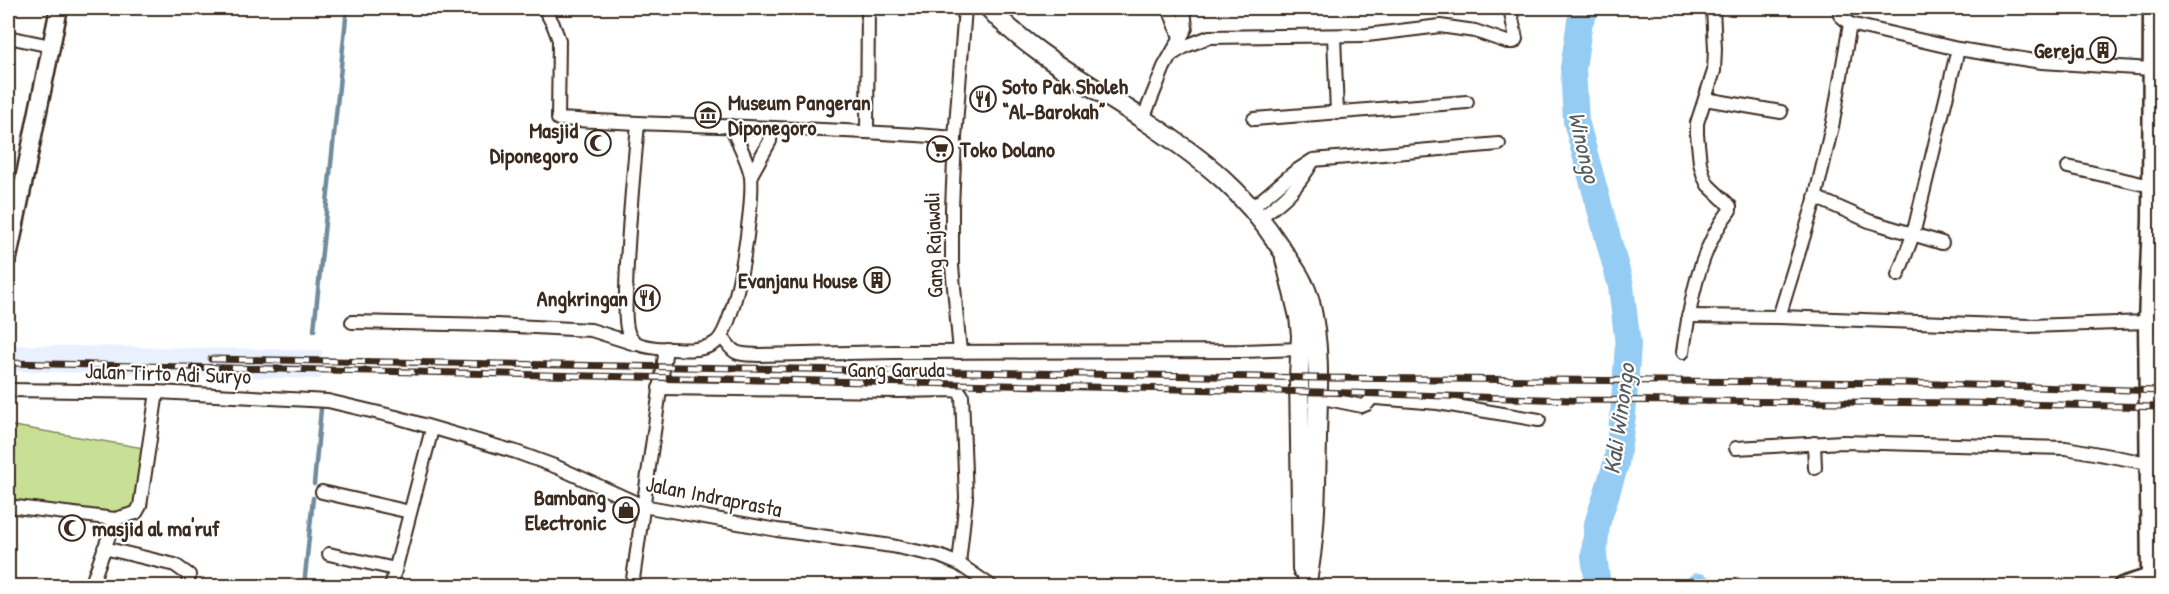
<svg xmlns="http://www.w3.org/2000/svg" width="2169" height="594" viewBox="0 0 2169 594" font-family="'Patrick Hand',sans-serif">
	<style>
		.built { fill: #e9f0fe }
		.green { fill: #c8e096; stroke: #82855a; stroke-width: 1.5 }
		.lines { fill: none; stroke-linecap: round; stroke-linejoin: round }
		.stream { stroke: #718b9e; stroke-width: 4.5 }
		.river { stroke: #95ccf4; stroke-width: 26 }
		.street-casing { stroke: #3b2a1e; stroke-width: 16 }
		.secondary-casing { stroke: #3b2a1e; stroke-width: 21 }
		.primary-casing { stroke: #3b2a1e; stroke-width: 22 }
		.street { stroke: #fff; stroke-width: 12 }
		.secondary { stroke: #fff; stroke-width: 16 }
		.primary { stroke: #fff; stroke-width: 18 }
		.rail-casing { stroke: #3b2a1e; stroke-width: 7 }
		.rail { stroke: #fff; stroke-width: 4.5; stroke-dasharray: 14; stroke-linecap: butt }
		.labels { text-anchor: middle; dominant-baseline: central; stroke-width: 4.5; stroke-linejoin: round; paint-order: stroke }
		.poi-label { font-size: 22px; font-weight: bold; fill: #3b2a1e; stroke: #fff; text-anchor: end }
		.street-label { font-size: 22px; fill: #3b2a1e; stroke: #fff }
		.water-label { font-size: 24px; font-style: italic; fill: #565b5e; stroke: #fff }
	</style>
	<rect width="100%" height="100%" fill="#fff"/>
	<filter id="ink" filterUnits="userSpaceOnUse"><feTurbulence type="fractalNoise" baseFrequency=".0167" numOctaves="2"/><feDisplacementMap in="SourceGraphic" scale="12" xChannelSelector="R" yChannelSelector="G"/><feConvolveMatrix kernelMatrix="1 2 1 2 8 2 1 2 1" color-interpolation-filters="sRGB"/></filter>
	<g filter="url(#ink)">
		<path class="built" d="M8 345 322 350 321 379 8 371Z"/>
		<path class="green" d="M8 425 144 448 135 508 108 513 8 500Z"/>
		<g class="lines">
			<g class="stream">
				<path d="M314 330 347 8"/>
				<path d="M314 484 321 409"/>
				<path d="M304 586 313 498"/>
			</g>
			<g class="river">
				<path d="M1587 8 1580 21 1573 68 1576 121 1621 286 1628 345 1623 415 1616 464 1597 524 1594 556 1598 586"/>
				<path d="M1698 586H1699"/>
			</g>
			<g class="street-casing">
				<g id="street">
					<path d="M544 8 553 24 559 40 558 119C691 127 823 127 955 138L965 8"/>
					<path d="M1169 8 1181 40"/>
					<path d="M1841 8 1840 15 1850 24 1958 49 2042 62 2151 69"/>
					<path d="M1334 36 1337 113"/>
					<path d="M8 37 51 46"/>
					<path d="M1171 55 1186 46 1209 37 1367 35 1440 26 1475 31 1507 42H1514L1516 39 1510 8"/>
					<path d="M1705 99 1781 112"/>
					<path d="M1143 119 1164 67 1186 28 1184 8"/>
					<path d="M1254 119 1467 102"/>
					<path d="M638 124C633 180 627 236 626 292 626 304 624 320 628 332 632 346 645 346 657 348 674 349 700 353 715 343 737 328 754 205 751 177 749 162 737 141 731 126"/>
					<path d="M867 131 868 8"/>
					<path d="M955 138 952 208V266L960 352"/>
					<path d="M2068 167 2151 186"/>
					<path d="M751 175 770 141 771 128"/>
					<path d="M1815 197 1869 221 1942 243"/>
					<path d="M1252 208 1293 173 1313 160 1499 144"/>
					<path d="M1260 217C1285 200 1297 188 1313 161"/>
					<path d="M1898 275 1913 235 1958 49"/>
					<path d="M1688 316 1779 317 1814 203 1833 122 1850 24"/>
					<path d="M1779 317 2029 326 2147 322"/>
					<path d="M352 322 496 325 591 330 635 344"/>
					<path d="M722 336C734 355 736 354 758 355L894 352 1243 351 1301 349"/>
					<path d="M1683 352C1690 303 1699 249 1730 210V206L1708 185 1704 177 1700 163 1697 134V123L1714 71 1715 49 1713 8"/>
					<path d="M659 388 899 391 950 390 959 391 962 395 966 498 959 564"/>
					<path d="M8 390 157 392 328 401 396 417 516 452 557 467 643 506 777 530 892 546 939 556 959 564 991 586"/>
					<path d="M1318 397 1362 406 1367 404 1372 398H1376L1438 403 1539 420"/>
					<path d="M1814 443 1815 468"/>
					<path d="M1736 448 1843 442 2066 448 2148 463"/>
					<path d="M2159 475H2162"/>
					<path d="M322 492 410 512"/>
					<path d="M8 506 115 519 136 513 140 506 157 392"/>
					<path d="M104 548 175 565 189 575 188 586"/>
					<path d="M329 554 395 569"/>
					<path d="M91 586 115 519"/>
					<path d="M391 586 432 429"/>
					<path d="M632 586 666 348"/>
				</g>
			</g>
			<g class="secondary-casing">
				<g id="secondary">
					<path d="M8 258 59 8"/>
					<path d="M2159 440 2160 343 2162 338"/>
					<path d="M2122 586 2150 577 2161 576"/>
					<path d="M2152 586 2150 577 2147 322 2151 220 2152 8"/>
				</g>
			</g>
			<g class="primary-casing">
				<g id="primary">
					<path d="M989 8C1031 55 1098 88 1150 124 1205 161 1244 191 1280 247 1293 267 1304 279 1310 302 1321 347 1318 392 1317 438 1316 487 1316 538 1306 586"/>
					<path d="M1285 259 1299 317 1301 335 1299 378 1302 569"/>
					<path d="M2157 586 2160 576"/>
				</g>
			</g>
			<use href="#street" class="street"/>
			<use href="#secondary" class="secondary"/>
			<use href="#primary" class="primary"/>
			<g class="rail-casing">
				<g id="rail">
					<path d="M211 359 1318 378 1906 383 2162 391"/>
					<path d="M8 363 1318 392 1570 400 1966 403 2162 407"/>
				</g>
			</g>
			<use href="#rail" class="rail"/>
		</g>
	</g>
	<defs>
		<g id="building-ring" transform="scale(1.35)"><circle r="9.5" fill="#fff" stroke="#3b2a1e" stroke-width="1.5"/><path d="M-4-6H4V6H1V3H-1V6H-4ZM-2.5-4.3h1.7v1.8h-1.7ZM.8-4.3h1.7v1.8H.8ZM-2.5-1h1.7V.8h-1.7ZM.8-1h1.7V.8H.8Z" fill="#3b2a1e"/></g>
		<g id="restaurant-ring" transform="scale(1.35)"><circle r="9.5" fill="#fff" stroke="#3b2a1e" stroke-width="1.5"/><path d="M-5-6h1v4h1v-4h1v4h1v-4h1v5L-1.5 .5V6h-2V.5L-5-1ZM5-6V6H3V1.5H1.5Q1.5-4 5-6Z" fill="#3b2a1e"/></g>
		<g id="museum-ring" transform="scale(1.35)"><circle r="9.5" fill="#fff" stroke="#3b2a1e" stroke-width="1.5"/><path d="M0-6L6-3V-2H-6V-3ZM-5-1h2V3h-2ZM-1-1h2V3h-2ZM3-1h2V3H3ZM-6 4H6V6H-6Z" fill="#3b2a1e"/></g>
		<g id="mosque-ring" transform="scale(1.35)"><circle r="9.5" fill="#fff" stroke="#3b2a1e" stroke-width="1.5"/><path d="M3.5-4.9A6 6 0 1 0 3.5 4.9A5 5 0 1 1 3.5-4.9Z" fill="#3b2a1e"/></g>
		<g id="supermarket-ring" transform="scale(1.35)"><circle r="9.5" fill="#fff" stroke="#3b2a1e" stroke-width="1.5"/><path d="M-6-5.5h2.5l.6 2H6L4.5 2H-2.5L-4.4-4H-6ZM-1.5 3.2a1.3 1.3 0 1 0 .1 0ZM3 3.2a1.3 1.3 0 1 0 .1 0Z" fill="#3b2a1e"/></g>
		<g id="shop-ring" transform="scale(1.35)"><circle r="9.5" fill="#fff" stroke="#3b2a1e" stroke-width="1.5"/><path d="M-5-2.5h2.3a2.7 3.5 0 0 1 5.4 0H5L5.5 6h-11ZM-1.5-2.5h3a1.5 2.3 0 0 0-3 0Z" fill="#3b2a1e"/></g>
	</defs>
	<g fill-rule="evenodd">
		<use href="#building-ring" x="2103" y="50"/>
		<use href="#restaurant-ring" x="983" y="99"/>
		<use href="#museum-ring" x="708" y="115"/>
		<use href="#mosque-ring" x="598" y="143"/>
		<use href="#supermarket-ring" x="940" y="149"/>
		<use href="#building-ring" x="877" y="280"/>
		<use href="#restaurant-ring" x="647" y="298"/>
		<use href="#shop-ring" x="626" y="510"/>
		<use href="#mosque-ring" x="72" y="528"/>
	</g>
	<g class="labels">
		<g class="poi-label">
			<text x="2084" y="50">Gereja</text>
			<text x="1002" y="86" text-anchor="start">Soto Pak Sholeh<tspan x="1002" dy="25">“Al-Barokah”</tspan></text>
			<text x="728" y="102" text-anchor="start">Museum Pangeran<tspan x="728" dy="25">Diponegoro</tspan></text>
			<text x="578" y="130">Masjid<tspan x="578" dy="25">Diponegoro</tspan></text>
			<text x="960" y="149" text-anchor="start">Toko Dolano</text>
			<text x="858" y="280">Evanjanu House</text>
			<text x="628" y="298">Angkringan</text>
			<text x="606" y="497">Bambang<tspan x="606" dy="25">Electronic</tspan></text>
			<text x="92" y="528" text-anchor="start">masjid al ma'ruf</text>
		</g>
		<g class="street-label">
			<text transform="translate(933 245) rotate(-92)">Gang Rajawali</text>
			<text x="896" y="369">Gang Garuda</text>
			<text transform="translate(168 373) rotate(2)">Jalan Tirto Adi Suryo</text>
			<text transform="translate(714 496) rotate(11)">Jalan Indraprasta</text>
		</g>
		<g class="water-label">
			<text transform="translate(1585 147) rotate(77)">Winongo</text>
			<text transform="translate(1618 419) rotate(-82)">Kali Winongo</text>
		</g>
	</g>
	<rect width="2169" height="594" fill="none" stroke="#fff" stroke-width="30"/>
	<rect x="15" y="15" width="2139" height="564" fill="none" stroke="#3b2a1e" stroke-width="2" filter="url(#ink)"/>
</svg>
